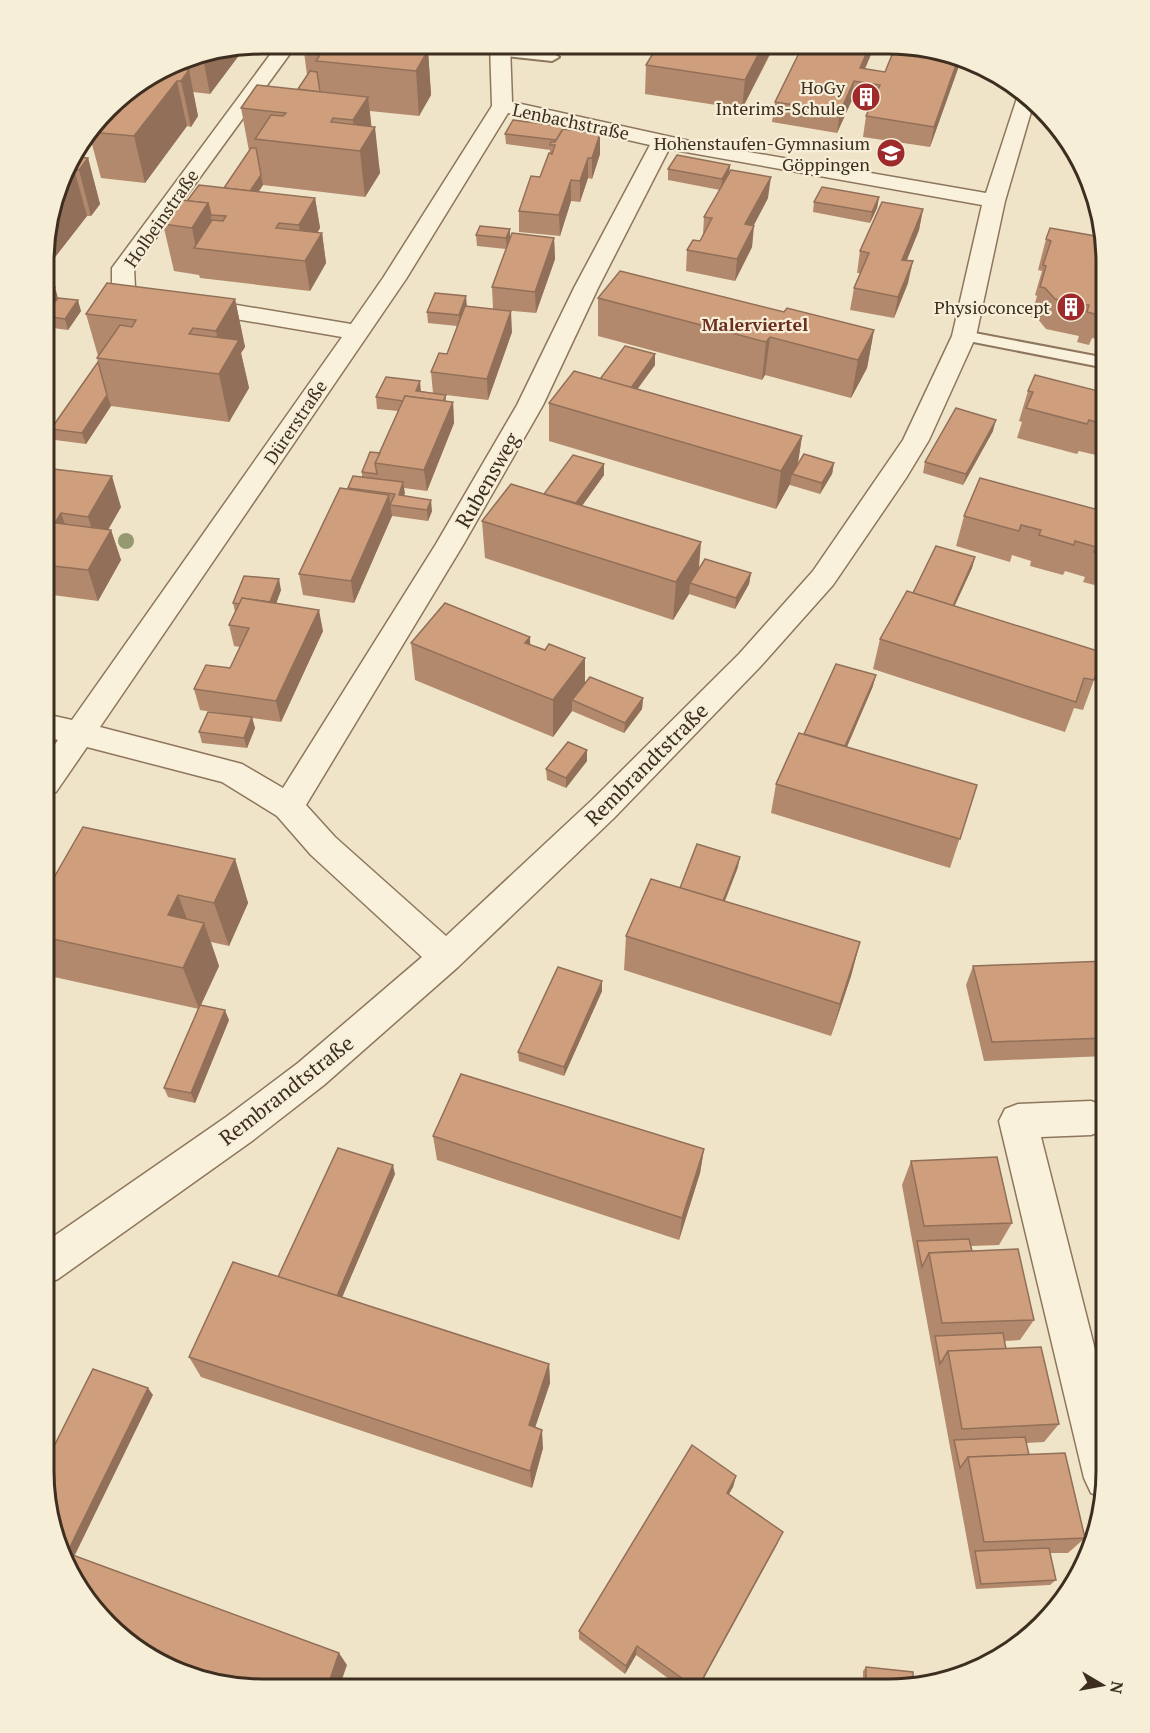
<svg xmlns="http://www.w3.org/2000/svg" width="1150" height="1733" viewBox="0 0 1150 1733" font-family="'PT Serif',serif">
	<style>
		.lines { fill: none; stroke-linecap: round; stroke-linejoin: round }
		.service-casing { stroke: #8d765c; stroke-width: 4 }
		.minor-casing { stroke: #8d765c; stroke-width: 3 }
		.service { fill: #faf1dc; fill-rule: evenodd }
		.minor { fill: #faf1dc; fill-rule: evenodd }
		.tree { fill: #96986f }
		.wall { fill: #b2896c }
		.shaded-wall { fill: #916f58 }
		.building { fill: #cf9f7d; stroke: #916f58; stroke-width: 1.5 }
		.labels { text-anchor: middle; dominant-baseline: central; stroke-width: 4.5; stroke-linejoin: round; paint-order: stroke }
		.far-poi-label { font-size: 18px; fill: #3d2e20; stroke: #f7eed8; text-anchor: end }
		.far-street-label { font-size: 18px; fill: #3d2e20; stroke: #f7eed8 }
		.far-neighbourhood-label { font-size: 18px; font-weight: bold; fill: #6b2e1e; stroke: #f7eed8 }
		.street-label { font-size: 21px; fill: #3d2e20; stroke: #f7eed8 }
		.rim { fill: none; stroke: #3d2e20; stroke-width: 3 }
	</style>
	<rect width="100%" height="100%" fill="#f0e4c8"/>
	<g class="lines">
		<g class="service-casing">
			<g id="service">
				<path d="M501 48 552 53 559 57 552 61 496 55V49Z"/>
				<path d="M964 331 1106 358V368L958 339 956 336 958 333Z"/>
			</g>
		</g>
		<g class="minor-casing">
			<g id="minor">
				<path d="M278 44H297L134 268 135 288 351 324 383 278 492 106 490 44H510L512 102 708 145 986 193 1019 92 1022 91 1033 105 1005 201 976 336 929 440 906 478 833 585 759 668 614 818 458 967 324 1085 252 1141 58 1279 44 1285V1243L226 1117 298 1063 422 957 311 855 277 816 222 782 87 747 56 792 45 795V759L58 740 45 736V714L72 720 342 337 124 300 116 298 112 293V268ZM508 113 650 145 574 288 517 405 436 544 283 788 242 764 100 727 406 279ZM669 149 982 205 952 336 903 440 813 571 739 654 592 800 446 936 335 837 306 805 463 545 543 405 598 288Z"/>
				<path d="M1091 1101 1104 1106V1130L1091 1135 1041 1137 1106 1393V1485L1103 1498 1091 1493 1084 1478 999 1121 1005 1109 1018 1104Z"/>
			</g>
		</g>
		<use href="#service" class="service"/>
		<use href="#minor" class="minor"/>
	</g>
	<circle class="tree" cx="126" cy="541" r="8"/>
	<g class="wall">
		<path d="M303 44H422V49L428 50 431 95 419 116 370 111 371 126 380 173 365 197 263 185 258 192 315 198 320 228 317 233H322L326 263 310 291 200 278 199 275 174 271 163 224 187 201 224 188 249 151 241 108 298 89 307 75Z"/>
		<path d="M875 45 865 69 885 72 917 45 960 63 930 147 863 137 866 116 871 105 851 102 837 133 772 122 775 102Z"/>
		<path d="M246 46 210 94 193 92 198 116 191 127 187 126 145 183 101 178 89 133 118 98 192 55Z"/>
		<path d="M774 47 742 109 645 94 646 65Z"/>
		<path d="M567 127V129L600 154 592 179 588 178 580 202 571 201 560 236 519 232V211L540 177 550 154V150L506 144 505 134Z"/>
		<path d="M73 153 81 157 88 158 100 204 91 216H87L45 270Z"/>
		<path d="M730 165 729 172 768 198 753 226 752 247 735 281 686 271 687 250 700 241 703 235 704 217 720 190 668 180V169Z"/>
		<path d="M879 197 877 208 870 223 813 212 814 202Z"/>
		<path d="M923 209 919 230 907 260 908 283 894 318 850 310 854 288 860 273H857L860 251Z"/>
		<path d="M510 229V239L554 238 555 259 536 313 493 309 492 287 506 249 477 246 476 235Z"/>
		<path d="M1046 239 1107 262 1106 341 1092 338 1089 345 1077 342 1079 336 1046 329 1037 318 1031 317 1037 296 1035 295 1042 271 1038 270Z"/>
		<path d="M45 286 58 298 81 311 68 330 45 327Z"/>
		<path d="M598 298 784 312 874 330 867 368 851 398 765 375 762 380 598 336Z"/>
		<path d="M235 299 245 347 241 353 249 388 229 422 111 406 86 444 55 440 51 429 98 362 97 358 98 356 86 314Z"/>
		<path d="M467 307 512 332 488 400 446 395V401L453 402 454 423 427 491 404 488V495L432 511 428 521 392 516 354 603 303 595 299 574 348 489 362 477V472L380 453 398 411 377 409 376 397 421 391 433 393 431 372 447 354 457 326 428 323 427 312Z"/>
		<path d="M655 354V365L637 389 802 436 798 464 834 463 832 474 820 494 790 485V484L776 509 549 441V403Z"/>
		<path d="M1028 391 1106 393V464L1098 462 1100 456 1079 451 1077 454 1017 438 1022 422 1019 421Z"/>
		<path d="M993 431 963 485 923 473 925 462Z"/>
		<path d="M604 464V475L582 506 699 569 751 573 749 584 735 609 689 594 673 620 485 558 482 521 544 494Z"/>
		<path d="M45 468 121 507 108 530H111L121 560 98 601 45 594Z"/>
		<path d="M1106 512V588L1083 582 1085 577 1065 571 1063 575 1030 566 1031 561 1012 555 1010 562 956 546 964 516Z"/>
		<path d="M975 557 972 568 954 606 1094 680 1083 710 1074 708 1065 732 873 669 880 639 913 593Z"/>
		<path d="M281 590 276 603 323 631 281 722 252 718 255 728 247 748 202 743 199 732 233 715 200 710 194 689 230 668 240 647 234 646 229 625 235 612 233 603Z"/>
		<path d="M530 637V645L545 650 585 658V684L643 698 642 709 624 733 572 711 553 737 415 680 411 643Z"/>
		<path d="M873 686 847 747 977 785 950 868 771 813 776 784Z"/>
		<path d="M587 761 566 788 547 780 546 769Z"/>
		<path d="M235 859 248 903 229 946 211 942 219 966 201 1005 229 1020 195 1103 168 1097 164 1088 199 1009 45 975 44 973V895Z"/>
		<path d="M738 867 725 901 860 942 851 976 831 1036 624 970 626 936 680 888Z"/>
		<path d="M1106 961V1056L984 1061 966 985 973 966Z"/>
		<path d="M602 991 564 1076 519 1061 518 1052Z"/>
		<path d="M433 1136 704 1149 700 1173 679 1240 437 1160Z"/>
		<path d="M911 1161 1012 1223 999 1245 971 1246 972 1251 1034 1320 1020 1340 1004 1341 1006 1349 1059 1424 1044 1442 1026 1443 1029 1455 1085 1538 1068 1553H1050L1056 1580 1050 1585 976 1589 902 1185Z"/>
		<path d="M395 1174 342 1297 549 1364 550 1383 535 1427 543 1448 532 1488 201 1377 189 1357 278 1277Z"/>
		<path d="M736 1476 733 1487 729 1494 778 1543 698 1689H683L636 1655 625 1674 579 1639V1631Z"/>
		<path d="M866 1667 888 1689H863V1671Z"/>
	</g>
	<g class="shaded-wall">
		<path d="M408 44H422L423 58 428 50 431 95 419 116 416 71 410 70Z"/>
		<path d="M763 45H774L742 109 745 80Z"/>
		<path d="M870 45H875L859 82 860 68Z"/>
		<path d="M246 46 210 94 202 53Z"/>
		<path d="M180 62 183 78 189 70 198 116 191 127 181 81H177L187 126 145 183 134 136 173 69Z"/>
		<path d="M957 62 960 63 930 147 934 127Z"/>
		<path d="M854 81 851 102 837 133 840 112Z"/>
		<path d="M368 97 372 131 375 127 380 173 365 197 360 151H357L353 120Z"/>
		<path d="M600 134V154L592 179V158Z"/>
		<path d="M78 147 83 164 88 158 100 204 91 216 79 170 74 169 87 216 45 270V233L72 154Z"/>
		<path d="M588 158V178L580 202V181Z"/>
		<path d="M730 165 729 175 721 190 722 179Z"/>
		<path d="M261 175 263 185 250 205 248 195Z"/>
		<path d="M771 177 768 198 743 246 745 224Z"/>
		<path d="M571 180V201L560 236 559 215Z"/>
		<path d="M879 197 877 208 870 223 872 212Z"/>
		<path d="M315 198 320 228 304 255 299 225Z"/>
		<path d="M208 203 218 250 196 248 192 228Z"/>
		<path d="M923 209 919 230 898 281 902 260Z"/>
		<path d="M754 226 752 247 735 281 737 259Z"/>
		<path d="M510 229V240L507 249 506 238Z"/>
		<path d="M322 233 326 263 310 291 305 261Z"/>
		<path d="M554 238 555 259 536 313 535 292Z"/>
		<path d="M913 261 908 283 894 318 898 297Z"/>
		<path d="M55 287 61 309 45 316V300Z"/>
		<path d="M466 296 467 307 460 326 459 315Z"/>
		<path d="M235 299 245 347 241 353 249 388 229 422 219 374 223 366 216 331Z"/>
		<path d="M78 300 81 311 68 330 65 319Z"/>
		<path d="M511 311 512 332 488 400 487 379Z"/>
		<path d="M874 330 867 368 851 398 858 360Z"/>
		<path d="M770 337 765 375 762 380 766 342Z"/>
		<path d="M655 354V365L623 409 624 398Z"/>
		<path d="M420 381 421 392 416 391Z"/>
		<path d="M107 395 111 406 86 444 82 433Z"/>
		<path d="M453 402 454 423 427 491 424 470Z"/>
		<path d="M996 420 993 431 963 485 966 474Z"/>
		<path d="M802 436 796 474H792L790 484 776 509 781 471Z"/>
		<path d="M834 463 832 474 820 494 822 483Z"/>
		<path d="M604 464V475L576 514V503Z"/>
		<path d="M112 476 121 507 98 547 88 517Z"/>
		<path d="M403 482 405 493 400 506 399 495Z"/>
		<path d="M389 495 392 516 354 603 351 581Z"/>
		<path d="M431 500 432 511 428 521 427 510Z"/>
		<path d="M61 513 72 544 55 523Z"/>
		<path d="M111 530 121 560 98 601 88 570Z"/>
		<path d="M701 542 698 580 690 583 689 594 673 620 676 582Z"/>
		<path d="M975 557 972 568 945 627 948 616Z"/>
		<path d="M751 573 749 584 735 609 736 598Z"/>
		<path d="M279 579 281 590 271 618 269 607Z"/>
		<path d="M319 610 323 631 281 722 276 701Z"/>
		<path d="M530 637 531 674 525 643Z"/>
		<path d="M585 658V695L572 700V711L553 737V700Z"/>
		<path d="M876 675 873 686 839 765 842 755Z"/>
		<path d="M643 698 642 709 624 733 625 723Z"/>
		<path d="M252 717 255 728 247 748 244 738Z"/>
		<path d="M587 750V761L566 788V778Z"/>
		<path d="M740 857 738 867 712 933 714 923Z"/>
		<path d="M235 859 248 903 229 946 214 903Z"/>
		<path d="M178 895 194 938 168 915Z"/>
		<path d="M204 923 219 966 199 1009 183 968Z"/>
		<path d="M860 942 851 976 831 1036 840 1004Z"/>
		<path d="M602 981V991L564 1076V1067Z"/>
		<path d="M225 1010 229 1020 195 1103 191 1093Z"/>
		<path d="M704 1149 700 1173 679 1240 682 1218Z"/>
		<path d="M393 1165 395 1174 335 1314 332 1306Z"/>
		<path d="M549 1364 550 1383 530 1443 529 1425Z"/>
		<path d="M148 1388 153 1395 71 1563 64 1558Z"/>
		<path d="M542 1430 543 1448 532 1488 530 1471Z"/>
		<path d="M736 1476 733 1487 723 1504 727 1493Z"/>
		<path d="M783 1532 698 1689H697Z"/>
		<path d="M637 1646 636 1655 625 1674 626 1666Z"/>
		<path d="M339 1653 347 1665 339 1688H327Z"/>
	</g>
	<g class="building">
		<path d="M327 44H387L386 46 428 50 416 71 316 61Z"/>
		<path d="M658 45H763L745 80 646 65Z"/>
		<path d="M803 45H870L860 68 885 72 896 45H917L957 62 934 127 866 116 880 85 854 81 840 112 775 102Z"/>
		<path d="M178 63 173 69 189 70 181 81H177L134 136 90 132 118 98Z"/>
		<path d="M310 71 317 72 320 92 298 89Z"/>
		<path d="M257 85 368 97 353 120 333 118 331 122 375 127 360 151 255 139 271 115 283 116 286 113 241 108Z"/>
		<path d="M513 120 567 127 566 129H563L556 140 505 134Z"/>
		<path d="M563 129 600 134 592 158H588L580 181 571 180 559 215 519 211 531 176 540 177 549 153 552 154 555 145H550L551 142H555Z"/>
		<path d="M251 148H256L261 175 250 191 224 188Z"/>
		<path d="M677 155 730 165 722 179 668 169Z"/>
		<path d="M72 156 88 158 79 170 74 169 62 185Z"/>
		<path d="M731 170 771 177 745 224 754 226 737 259 687 250 693 240 700 241 712 218 704 217Z"/>
		<path d="M199 185 315 198 299 225 279 223 276 228 322 233 305 261 194 248 212 220 223 221 226 216 211 215 208 203 187 201Z"/>
		<path d="M822 187 879 197 872 212 814 202Z"/>
		<path d="M181 200 208 203 192 228 163 224Z"/>
		<path d="M882 202 923 209 902 260 913 261 898 297 854 288 869 253 860 251Z"/>
		<path d="M480 226 510 229 506 238 476 235Z"/>
		<path d="M1050 228 1101 237 1107 262 1106 309 1101 308 1099 315 1087 312 1089 305 1055 299 1045 288 1040 287 1046 266 1043 265 1051 241 1046 239Z"/>
		<path d="M512 233 554 238 535 292 492 287Z"/>
		<path d="M620 271 784 312 787 308 874 330 858 360 770 337 766 342 598 298Z"/>
		<path d="M107 283 235 299 216 331 193 328 189 334 239 340 219 374 97 358 120 325 132 327 136 320 86 314Z"/>
		<path d="M45 286 55 287 45 300Z"/>
		<path d="M435 293 466 296 459 315 427 312Z"/>
		<path d="M58 298 78 300 65 319 45 316V315Z"/>
		<path d="M465 306 511 311 487 379 431 372 439 353 447 354Z"/>
		<path d="M625 346 655 354 631 388 600 379Z"/>
		<path d="M98 362 107 395 82 433 51 429Z"/>
		<path d="M574 371 802 436 781 471 549 403Z"/>
		<path d="M1035 375 1106 393V425L1089 420 1087 424 1026 408 1033 392 1028 391Z"/>
		<path d="M386 377 420 381 416 391 446 395 443 401 405 396 403 401 376 397Z"/>
		<path d="M405 396 453 402 424 470 375 463Z"/>
		<path d="M956 408 996 420 966 474 925 462Z"/>
		<path d="M370 452 380 453 375 463 377 474 362 472Z"/>
		<path d="M804 454 834 463 822 483 792 474Z"/>
		<path d="M573 455 604 464 576 503 544 494Z"/>
		<path d="M45 468 112 476 88 517 61 513 55 523 111 530 88 570 45 565Z"/>
		<path d="M353 476 403 482 399 495 431 500 427 510 390 505 395 494 348 488Z"/>
		<path d="M980 478 1106 512V555L1094 552 1096 547 1075 541 1074 545 1039 535 1041 530 1021 525 1019 531 964 516Z"/>
		<path d="M511 484 701 542 676 582 482 521Z"/>
		<path d="M340 488 389 495 351 581 299 574Z"/>
		<path d="M936 546 975 557 953 606 913 593Z"/>
		<path d="M705 559 751 573 736 598 690 583Z"/>
		<path d="M244 576 279 579 270 602 242 598 240 604 233 603Z"/>
		<path d="M907 591 1104 653 1094 680 1084 678 1076 702 880 639Z"/>
		<path d="M242 598 319 610 276 701 194 689 206 665 230 668 249 628 229 625Z"/>
		<path d="M445 603 530 637 525 643 545 650 549 644 585 658 553 700 411 643Z"/>
		<path d="M836 664 876 675 845 746 804 734Z"/>
		<path d="M590 677 643 698 625 723 572 700Z"/>
		<path d="M208 712 252 717 244 738 199 732Z"/>
		<path d="M799 733 977 785 960 839 776 784Z"/>
		<path d="M568 742 587 750 566 778 546 769Z"/>
		<path d="M83 827 235 859 214 903 178 895 168 915 204 923 183 968 44 937V895Z"/>
		<path d="M697 844 740 857 723 901 680 888Z"/>
		<path d="M651 879 860 942 840 1004 626 936Z"/>
		<path d="M1106 961V1038L992 1042 973 966Z"/>
		<path d="M558 967 602 981 564 1067 518 1052Z"/>
		<path d="M200 1005 225 1010 191 1093 164 1088Z"/>
		<path d="M461 1074 704 1149 682 1218 433 1136Z"/>
		<path d="M338 1148 393 1165 337 1296 278 1277Z"/>
		<path d="M997 1157 1012 1223 924 1226 911 1161Z"/>
		<path d="M969 1239 972 1251 929 1253 922 1267 917 1241Z"/>
		<path d="M1018 1249 1034 1320 942 1323 929 1253Z"/>
		<path d="M233 1262 549 1364 529 1425 542 1430 530 1471 189 1357Z"/>
		<path d="M1003 1333 1006 1349 948 1351 940 1364 935 1336Z"/>
		<path d="M1041 1347 1059 1424 962 1429 948 1351Z"/>
		<path d="M93 1369 148 1388 67 1553 59 1550 44 1471V1466Z"/>
		<path d="M1025 1437 1029 1455 968 1457 960 1468 954 1440Z"/>
		<path d="M692 1445 736 1476 727 1493 783 1532 697 1689 637 1646 626 1666 579 1631Z"/>
		<path d="M1065 1453 1085 1538 984 1542 968 1457Z"/>
		<path d="M1049 1548 1056 1580 981 1584 975 1551Z"/>
		<path d="M59 1550 339 1653 327 1688H234L129 1644 60 1555Z"/>
		<path d="M866 1667 913 1672V1684L888 1689H866Z"/>
	</g>
	<defs>
		<g id="building-disc" transform="scale(1.5)"><circle r="9.5" fill="#9e2a2b" stroke="#f7eed8"/><path d="M-4-6H4V6H1V3H-1V6H-4ZM-2.5-4.3h1.7v1.8h-1.7ZM.8-4.3h1.7v1.8H.8ZM-2.5-1h1.7V.8h-1.7ZM.8-1h1.7V.8H.8Z" fill="#fff"/></g>
		<g id="school-disc" transform="scale(1.5)"><circle r="9.5" fill="#9e2a2b" stroke="#f7eed8"/><path d="M0-5L7-2L0 1L-7-2ZM-4 1L0 2.5L4 1V4Q0 6-4 4Z" fill="#fff"/></g>
	</defs>
	<g fill-rule="evenodd">
		<use href="#building-disc" x="866" y="97"/>
		<use href="#school-disc" x="891" y="153"/>
		<use href="#building-disc" x="1071" y="307"/>
	</g>
	<g class="labels">
		<g class="far-poi-label">
			<text x="845" y="87">HoGy<tspan x="845" dy="21">Interims-Schule</tspan></text>
			<text x="870" y="143">Hohenstaufen-Gymnasium<tspan x="870" dy="21">Göppingen</tspan></text>
			<text x="1050" y="307">Physioconcept</text>
		</g>
		<g class="far-street-label">
			<text transform="translate(571 121) rotate(12)">Lenbachstraße</text>
			<text transform="translate(161 218) rotate(-55)">Holbeinstraße</text>
			<text transform="translate(295 422) rotate(-56)">Dürerstraße</text>
		</g>
		<g class="far-neighbourhood-label">
			<text x="755" y="324">Malerviertel</text>
		</g>
		<g class="street-label">
			<text transform="translate(487 480) rotate(-60)">Rubensweg</text>
			<text transform="translate(646 764) rotate(-45)">Rembrandtstraße</text>
			<text transform="translate(286 1090) rotate(-38)">Rembrandtstraße</text>
		</g>
	</g>
	<path d="M0 0H1150V1733H0ZM262 54H888A208 208 0 0 1 1096 262V1471A208 208 0 0 1 888 1679H262A208 208 0 0 1 54 1471V262A208 208 0 0 1 262 54Z" fill="#f7eed8" fill-rule="evenodd"/>
	<path class="rim" d="M262 54H888A208 208 0 0 1 1096 262V1471A208 208 0 0 1 888 1679H262A208 208 0 0 1 54 1471V262A208 208 0 0 1 262 54Z"/>
	<g transform="translate(1102 1685) rotate(100)" stroke="#f7eed8" stroke-width="4.5" paint-order="stroke">
	<path d="M0-4.5L10 22L0 15L-10 22Z" fill="#3d2e20"/>
	<text y="-9" font-size="16" font-weight="bold" text-anchor="middle" fill="#3d2e20">N</text>
	</g>
</svg>
